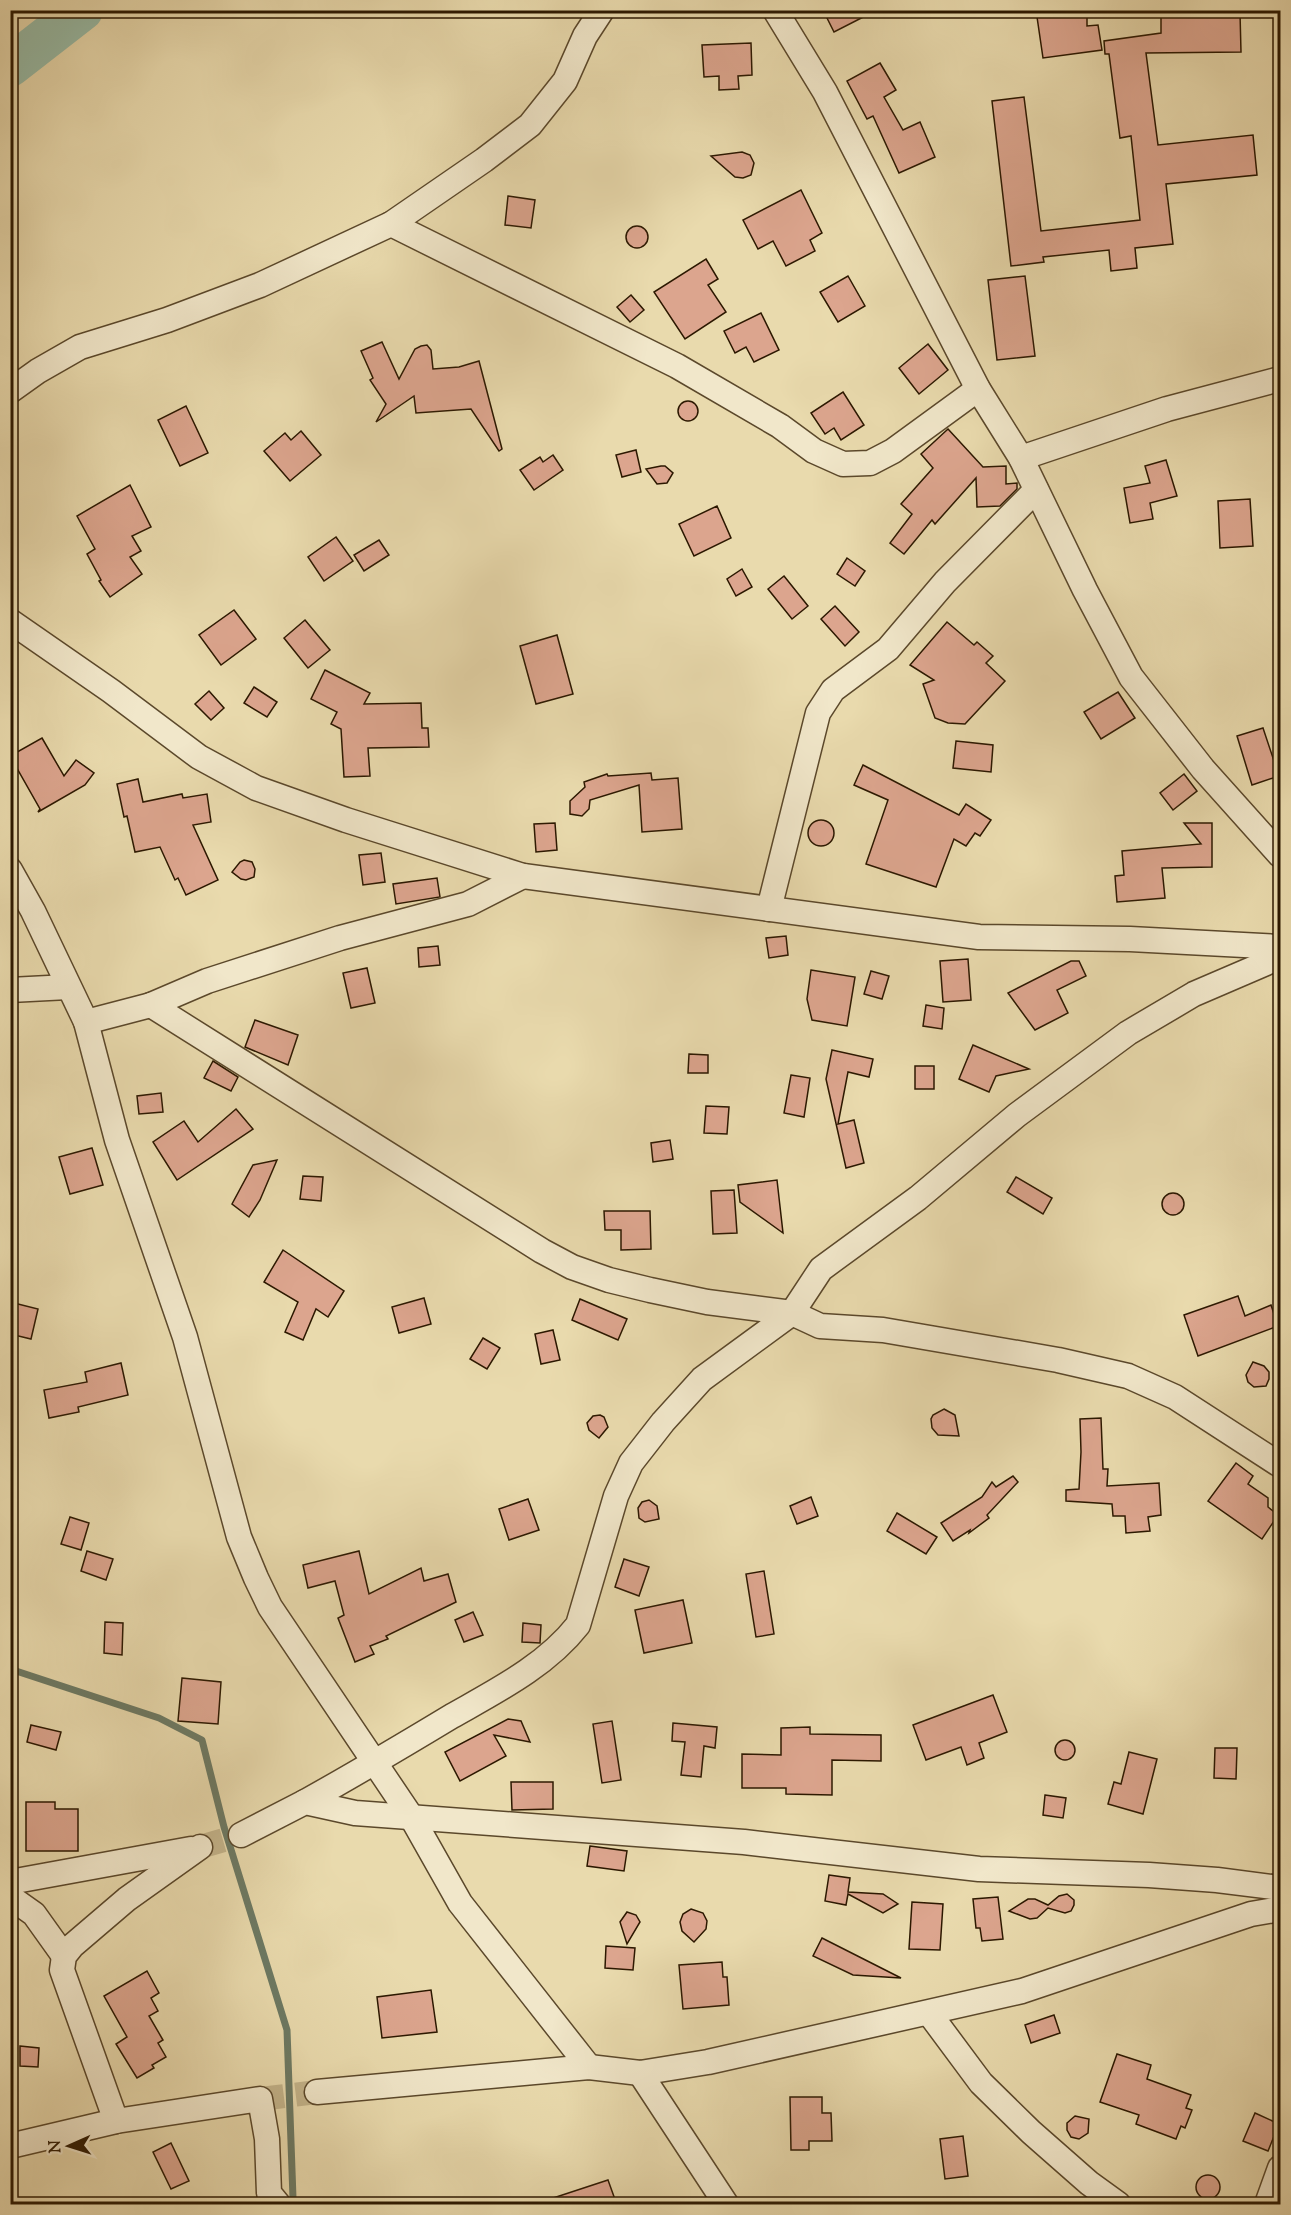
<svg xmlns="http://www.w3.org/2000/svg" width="1291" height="2215" viewBox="0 0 1291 2215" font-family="'Sorts Mill Goudy',serif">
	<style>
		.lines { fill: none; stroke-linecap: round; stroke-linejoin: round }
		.stream { stroke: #6d7a64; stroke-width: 7 }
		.river { stroke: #98bba6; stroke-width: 42 }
		.building { fill: #dca58e; stroke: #2c1800; stroke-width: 1.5 }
		.minor-tunnel { stroke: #c3b38a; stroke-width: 24; stroke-dasharray: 24 12; stroke-linecap: butt }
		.minor-casing { stroke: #5b482b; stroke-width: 27 }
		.minor { stroke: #f1e7ca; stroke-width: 24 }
	</style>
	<rect width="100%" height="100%" fill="#e9daad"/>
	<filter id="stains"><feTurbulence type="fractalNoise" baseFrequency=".00333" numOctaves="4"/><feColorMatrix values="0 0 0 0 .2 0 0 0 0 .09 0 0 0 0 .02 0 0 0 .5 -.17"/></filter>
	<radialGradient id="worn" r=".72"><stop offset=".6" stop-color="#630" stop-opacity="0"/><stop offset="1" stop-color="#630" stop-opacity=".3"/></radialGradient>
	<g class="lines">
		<path class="stream" d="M10 1669 159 1718 202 1740 224 1827 287 2030 293 2198"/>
		<path class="river" d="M10 66 82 10"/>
	</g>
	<g class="building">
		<path d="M823 10H877L834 32Z"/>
		<path d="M1036 10H1087V26L1098 25 1102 50 1043 58Z"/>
		<path d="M1240 13 1241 52 1146 53 1158 145 1253 135 1257 175 1166 184 1173 244 1135 248 1137 268 1111 271 1109 250 1043 257 1044 262 1011 266 992 101 1024 97 1041 231 1140 220 1131 136 1120 138 1109 54H1105L1104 41 1161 33V14Z"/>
		<path d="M751 43 752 75 738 76 739 89 719 90V76L704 77 702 45Z"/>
		<path d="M880 63 896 90 884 97 903 130 920 122 935 157 899 173 873 116 867 119 847 81Z"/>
		<path d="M742 152 750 155 754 163 751 175 743 178 735 177 711 156Z"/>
		<path d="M801 190 822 233 810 240 815 251 786 266 773 241 758 249 743 220Z"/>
		<path d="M508 196 535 200 531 228 505 225Z"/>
		<circle cx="637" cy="237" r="11"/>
		<path d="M706 259 718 279 708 285 726 312 685 339 654 292Z"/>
		<path d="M848 276 865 306 838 322 820 292Z"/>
		<path d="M1025 276 1035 356 997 360 988 280Z"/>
		<path d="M631 295 644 310 630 322 617 307Z"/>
		<path d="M761 313 779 350 754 362 746 347 735 353 724 331Z"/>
		<path d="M382 342 399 379 415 349 421 346 427 345 431 350 433 369 459 367 479 361 502 449 499 451 471 409 416 413 414 396 376 422 386 404 370 380 373 378 361 351Z"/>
		<path d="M928 344 948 370 919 394 899 368Z"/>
		<path d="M843 392 864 425 841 440 834 428 825 434 811 413Z"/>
		<circle cx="688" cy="411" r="10"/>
		<path d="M186 406 208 453 180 466 158 420Z"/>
		<path d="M948 429 983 467 1006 466V484L1017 483V489L1000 506 977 507 976 478 935 524 932 520 904 554 890 543 912 514 901 504 933 468 921 454Z"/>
		<path d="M301 431 321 455 290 481 264 451 285 433 291 440Z"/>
		<path d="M636 450 641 472 622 477 616 455Z"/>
		<path d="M553 455 563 470 534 490 520 470 540 457 543 462Z"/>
		<path d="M1166 460 1177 496 1150 503 1153 519 1130 523 1124 488 1150 483 1145 466Z"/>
		<path d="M661 466H665L673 473 667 483 657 484 646 469Z"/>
		<path d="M130 485 151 527 132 536 141 551 130 557 142 574 110 597 99 581 101 580 87 554 95 549 77 516Z"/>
		<path d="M1250 499 1253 546 1220 548 1218 501Z"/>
		<path d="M717 506 731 538 694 556 679 524Z"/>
		<path d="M336 537 353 561 324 581 308 557Z"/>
		<path d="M379 540 389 555 364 571 354 555Z"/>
		<path d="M847 558 865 571 855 586 837 574Z"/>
		<path d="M742 569 752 587 736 596 727 579Z"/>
		<path d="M784 576 808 606 792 619 768 589Z"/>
		<path d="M835 606 859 632 845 646 821 619Z"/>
		<path d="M234 610 256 639 221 665 199 635Z"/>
		<path d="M305 620 330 650 308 668 284 638Z"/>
		<path d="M947 622 974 645 977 642 993 656 986 663 1005 681 965 724 948 723 935 718 923 684 934 680 910 665Z"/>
		<path d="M557 635 573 694 536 704 520 646Z"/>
		<path d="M325 670 370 693 364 704 421 703 422 728H428L429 747 368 748 370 776 344 777 341 729 331 724 337 712 311 699Z"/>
		<path d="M254 687 277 702 267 717 244 703Z"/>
		<path d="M209 691 224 708 211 720 195 704Z"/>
		<path d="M1118 692 1135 718 1101 739 1084 712Z"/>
		<path d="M1263 728 1279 776 1252 785 1237 736Z"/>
		<path d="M42 738 64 776 76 760 94 773 85 785 38 812 40 809 10 756Z"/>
		<path d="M956 741 993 745 991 772 953 768Z"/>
		<path d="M863 765 959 815 966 804 991 820 980 836 975 833 966 846 954 839 936 887 866 864 888 800 854 785Z"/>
		<path d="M651 773 652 780 678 778 682 829 642 832 639 785 590 800 589 809 582 816 570 814V801L585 787 584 782 607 774 608 776Z"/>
		<path d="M1184 774 1197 791 1173 810 1160 793Z"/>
		<path d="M138 779 143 802 182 794 183 798 207 794 211 822 193 825 218 880 186 895 178 878 175 880 160 847 135 852 127 816 124 817 117 784Z"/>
		<circle cx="821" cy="833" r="13"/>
		<path d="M555 823 557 850 536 852 534 824Z"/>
		<path d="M1184 823H1212V867L1162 868 1165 898 1117 902 1115 876 1124 875 1122 851 1201 844Z"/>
		<path d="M381 853 385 882 363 885 359 855Z"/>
		<path d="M244 860 252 862 255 869 254 877 246 880 241 879 232 872 240 862Z"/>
		<path d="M437 878 440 897 396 904 393 884Z"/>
		<path d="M786 936 788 955 769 958 766 938Z"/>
		<path d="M438 946 440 965 419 967 418 948Z"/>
		<path d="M968 959 971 1000 943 1002 940 961Z"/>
		<path d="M1071 961H1079L1086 976 1057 990 1068 1013 1035 1030 1008 993Z"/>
		<path d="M367 968 375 1003 351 1008 343 973Z"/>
		<path d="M811 970 855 977 847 1026 812 1020 807 999Z"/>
		<path d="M871 971 889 976 882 999 864 994Z"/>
		<path d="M926 1005 944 1008 942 1029 923 1026Z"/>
		<path d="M255 1020 298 1035 288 1065 245 1047Z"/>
		<path d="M973 1045 1029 1069 996 1076 989 1092 959 1079Z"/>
		<path d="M832 1050 873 1059 869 1077 848 1072 838 1124 854 1120 864 1163 846 1168 826 1079Z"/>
		<path d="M689 1054 708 1055V1073H688Z"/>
		<path d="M213 1061 238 1077 231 1091 204 1078Z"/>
		<rect x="915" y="1066" width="19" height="23"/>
		<path d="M791 1075 810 1078 804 1117 784 1113Z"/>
		<path d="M161 1093 163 1112 139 1114 137 1096Z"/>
		<path d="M706 1106 729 1107 727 1134 704 1133Z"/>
		<path d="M236 1109 253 1129 177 1180 153 1142 184 1121 198 1142Z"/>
		<path d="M670 1140 673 1159 653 1162 651 1143Z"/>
		<path d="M92 1148 103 1185 70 1194 59 1157Z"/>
		<path d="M277 1160 260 1200 249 1217 232 1204 253 1165Z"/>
		<path d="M303 1176 323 1177 321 1201 300 1199Z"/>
		<path d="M1016 1177 1052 1198 1043 1214 1007 1192Z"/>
		<path d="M777 1180 783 1233 740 1202 738 1185Z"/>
		<path d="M734 1190 737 1233 713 1234 711 1191Z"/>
		<circle cx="1173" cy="1204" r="11"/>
		<path d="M604 1211H650L651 1249 621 1250V1230H605Z"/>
		<path d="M283 1250 344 1291 328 1317 316 1309 303 1340 285 1332 298 1302 264 1282Z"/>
		<path d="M1238 1296 1245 1316 1271 1305 1278 1326 1198 1356 1184 1315Z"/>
		<path d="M424 1298 431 1324 399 1333 392 1307Z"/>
		<path d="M580 1299 627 1319 618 1340 572 1320Z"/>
		<path d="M10 1302 38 1309 31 1339 10 1334Z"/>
		<path d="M553 1330 560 1360 541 1364 535 1334Z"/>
		<path d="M483 1338 500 1348 487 1369 470 1359Z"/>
		<path d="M1253 1362 1264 1366 1269 1372V1379L1266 1386 1254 1387 1248 1382 1246 1375Z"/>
		<path d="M121 1363 128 1395 78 1407 79 1412 49 1418 44 1390 87 1382 85 1372Z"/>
		<path d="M944 1409 955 1415 959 1436 938 1435 932 1428 931 1419 933 1415Z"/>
		<path d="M600 1415 604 1417 608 1427 599 1438 589 1430 587 1423 593 1416Z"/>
		<path d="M1101 1418 1103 1469H1108L1107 1486 1159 1483 1161 1515 1148 1517 1150 1531 1126 1533 1125 1516H1113L1112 1504 1066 1501V1490L1079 1489 1081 1452 1080 1419Z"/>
		<path d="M1236 1463 1253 1476 1248 1484 1268 1498V1507L1278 1515 1262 1539 1208 1501Z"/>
		<path d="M1013 1476 1018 1482 987 1515 989 1518 969 1533 970 1530 953 1541 941 1523 982 1497 992 1482 996 1487Z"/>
		<path d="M811 1497 818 1516 797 1524 790 1506Z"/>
		<path d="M528 1499 539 1530 509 1540 499 1509Z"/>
		<path d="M649 1500 657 1506 659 1519 645 1522 639 1518 638 1508 642 1502Z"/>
		<path d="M897 1513 937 1537 926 1554 887 1531Z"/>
		<path d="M70 1517 89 1523 81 1550 61 1544Z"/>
		<path d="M87 1551 113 1559 106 1580 81 1571Z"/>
		<path d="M359 1551 369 1594 421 1568 424 1581 448 1574 456 1602 386 1636 388 1639 370 1646 374 1654 355 1662 338 1618 344 1615 335 1581 308 1588 303 1565Z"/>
		<path d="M624 1559 649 1567 639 1596 615 1587Z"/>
		<path d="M764 1571 774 1634 756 1637 746 1574Z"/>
		<path d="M683 1600 692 1643 644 1653 635 1610Z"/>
		<path d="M473 1612 483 1635 464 1642 455 1620Z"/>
		<path d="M105 1622 123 1623 122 1655 104 1653Z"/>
		<path d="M523 1623 541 1625 540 1643 522 1642Z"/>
		<path d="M182 1678 221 1682 218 1724 178 1721Z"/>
		<path d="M993 1695 1007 1732 979 1743 984 1758 967 1765 961 1747 926 1760 913 1725Z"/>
		<path d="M508 1719 521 1721 530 1742 494 1735 506 1756 460 1781 445 1752Z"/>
		<path d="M612 1721 621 1780 602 1783 593 1724Z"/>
		<path d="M673 1723 717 1727 715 1748 704 1746 701 1777 681 1775 685 1742 672 1741Z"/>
		<path d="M31 1725 61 1732 56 1750 27 1742Z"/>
		<path d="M810 1727V1734L881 1735V1761L832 1760V1795L786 1794V1788H742V1754L781 1755V1728Z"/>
		<circle cx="1065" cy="1750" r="10"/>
		<path d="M1215 1748H1237L1236 1779 1214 1778Z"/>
		<path d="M1129 1752 1157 1759 1143 1814 1108 1804 1114 1782 1121 1784Z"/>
		<path d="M511 1782H553V1809L512 1810Z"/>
		<path d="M1045 1795 1066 1798 1063 1818 1043 1815Z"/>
		<path d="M26 1802H55V1809H78V1851H26Z"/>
		<path d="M590 1846 627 1851 624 1871 587 1866Z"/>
		<path d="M829 1875 850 1878 848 1892 883 1894 898 1904 883 1913 848 1894 846 1905 825 1901Z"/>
		<path d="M1067 1894 1074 1900V1905L1071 1911 1065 1913 1048 1908 1037 1918 1030 1919 1009 1911 1028 1899H1035L1048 1905 1059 1896Z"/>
		<path d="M998 1897 1003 1939 982 1941 980 1928H976L973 1899Z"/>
		<path d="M912 1902 943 1904 940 1950 909 1949Z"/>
		<path d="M691 1909 703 1913 707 1921 706 1929 694 1942 682 1931 680 1922 683 1914Z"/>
		<path d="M627 1912 636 1915 640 1922 627 1944 620 1922Z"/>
		<path d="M822 1938 901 1978 853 1975 813 1956Z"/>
		<path d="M606 1946 635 1948 633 1970 605 1968Z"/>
		<path d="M722 1962 723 1977H727L729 2005 683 2009 679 1965Z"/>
		<path d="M147 1971 159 1993 151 1998 158 2011 149 2016 163 2040 158 2043 166 2057 152 2065 154 2068 137 2078 116 2044 127 2037 104 1996Z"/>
		<path d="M431 1990 437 2032 382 2038 377 1997Z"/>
		<path d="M1054 2015 1060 2033 1031 2043 1025 2025Z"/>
		<path d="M20 2046 39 2048 38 2067 20 2066Z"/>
		<path d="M1117 2054 1151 2065 1147 2079 1191 2095 1186 2108 1192 2110 1185 2128 1181 2126 1176 2139 1136 2124 1139 2115 1100 2102Z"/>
		<path d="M790 2097H822V2113H831L832 2141H809V2150H791Z"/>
		<path d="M1255 2113 1279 2124 1268 2151 1243 2141Z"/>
		<path d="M1075 2116 1089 2119 1088 2133 1079 2139 1071 2137 1067 2130V2123Z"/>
		<path d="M963 2136 968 2176 945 2179 940 2139Z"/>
		<path d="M171 2143 189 2181 171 2189 153 2152Z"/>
		<circle cx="1208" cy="2187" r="12"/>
		<path d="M608 2180 617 2205H545L544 2201Z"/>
	</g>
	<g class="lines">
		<g class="minor-tunnel">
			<path d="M200 1847 241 1835"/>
			<path d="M260 2099 317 2092"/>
		</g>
		<g class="minor-casing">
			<g id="minor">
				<path d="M775 10 825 92 978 389 1021 458 1085 590 1131 677 1203 769 1280 855"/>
				<path d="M391 224 677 366 780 426 814 451 843 464 870 463 893 451 978 389"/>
				<path d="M10 391 38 371 80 347 167 320 260 285 391 224 484 160 530 125 565 81 585 36 602 10"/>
				<path d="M1021 458 1167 409 1280 379"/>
				<path d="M10 621 111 691 199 757 256 788 346 820 523 876 979 937 1130 939 1280 947"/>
				<path d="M10 870 33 911 86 1022 117 1140 185 1337 239 1537 256 1578 270 1607 412 1818 460 1903 589 2067"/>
				<path d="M769 909 818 713 833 690 888 649 945 582 1036 490"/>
				<path d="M10 990 68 987"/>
				<path d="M151 1005 542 1251 572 1267 609 1280 650 1290 707 1302 792 1313 820 1326 883 1330 1058 1360 1128 1376 1175 1397 1280 1465"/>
				<path d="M86 1022 151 1005 207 981 340 938 468 904 523 876"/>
				<path d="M305 1802C355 1774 404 1745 452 1716 496 1691 546 1666 578 1625L616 1496 631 1463 663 1422 702 1379 792 1313 821 1269 918 1198 1017 1115 1128 1033 1194 994 1280 957"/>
				<path d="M241 1835 305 1802 355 1813 744 1842 979 1869 1149 1875 1217 1880 1280 1888"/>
				<path d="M10 1882 191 1849"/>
				<path d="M10 1897 34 1914 64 1956"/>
				<path d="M929 2013 981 2083 1031 2132 1089 2183 1118 2204"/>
				<path d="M640 2073 726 2204"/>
				<path d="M317 2092 589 2067 640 2073 708 2062 1022 1991 1251 1914 1280 1909"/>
				<path d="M116 2121 62 1970 64 1956 72 1946 127 1899 200 1847"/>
				<path d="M10 2146 116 2121 260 2099 267 2139 269 2193 278 2204"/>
				<path d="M1267 2204 1280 2168"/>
			</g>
		</g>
		<use href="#minor" class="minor"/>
	</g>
	<rect width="1291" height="2215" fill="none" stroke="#e9daad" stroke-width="36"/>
	<rect x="12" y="12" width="1267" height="2191" fill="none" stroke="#2c1800" stroke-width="3"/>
	<rect x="18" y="18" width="1255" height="2179" fill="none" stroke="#2c1800" stroke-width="1.5"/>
	<g transform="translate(69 2146) rotate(267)" stroke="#f1e7ca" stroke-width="4.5" paint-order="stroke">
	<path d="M0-4.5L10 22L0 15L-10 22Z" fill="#2c1800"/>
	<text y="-9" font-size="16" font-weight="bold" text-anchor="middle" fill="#2c1800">N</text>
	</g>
	<rect width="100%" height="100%" filter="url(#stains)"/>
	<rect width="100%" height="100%" fill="url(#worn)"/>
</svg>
